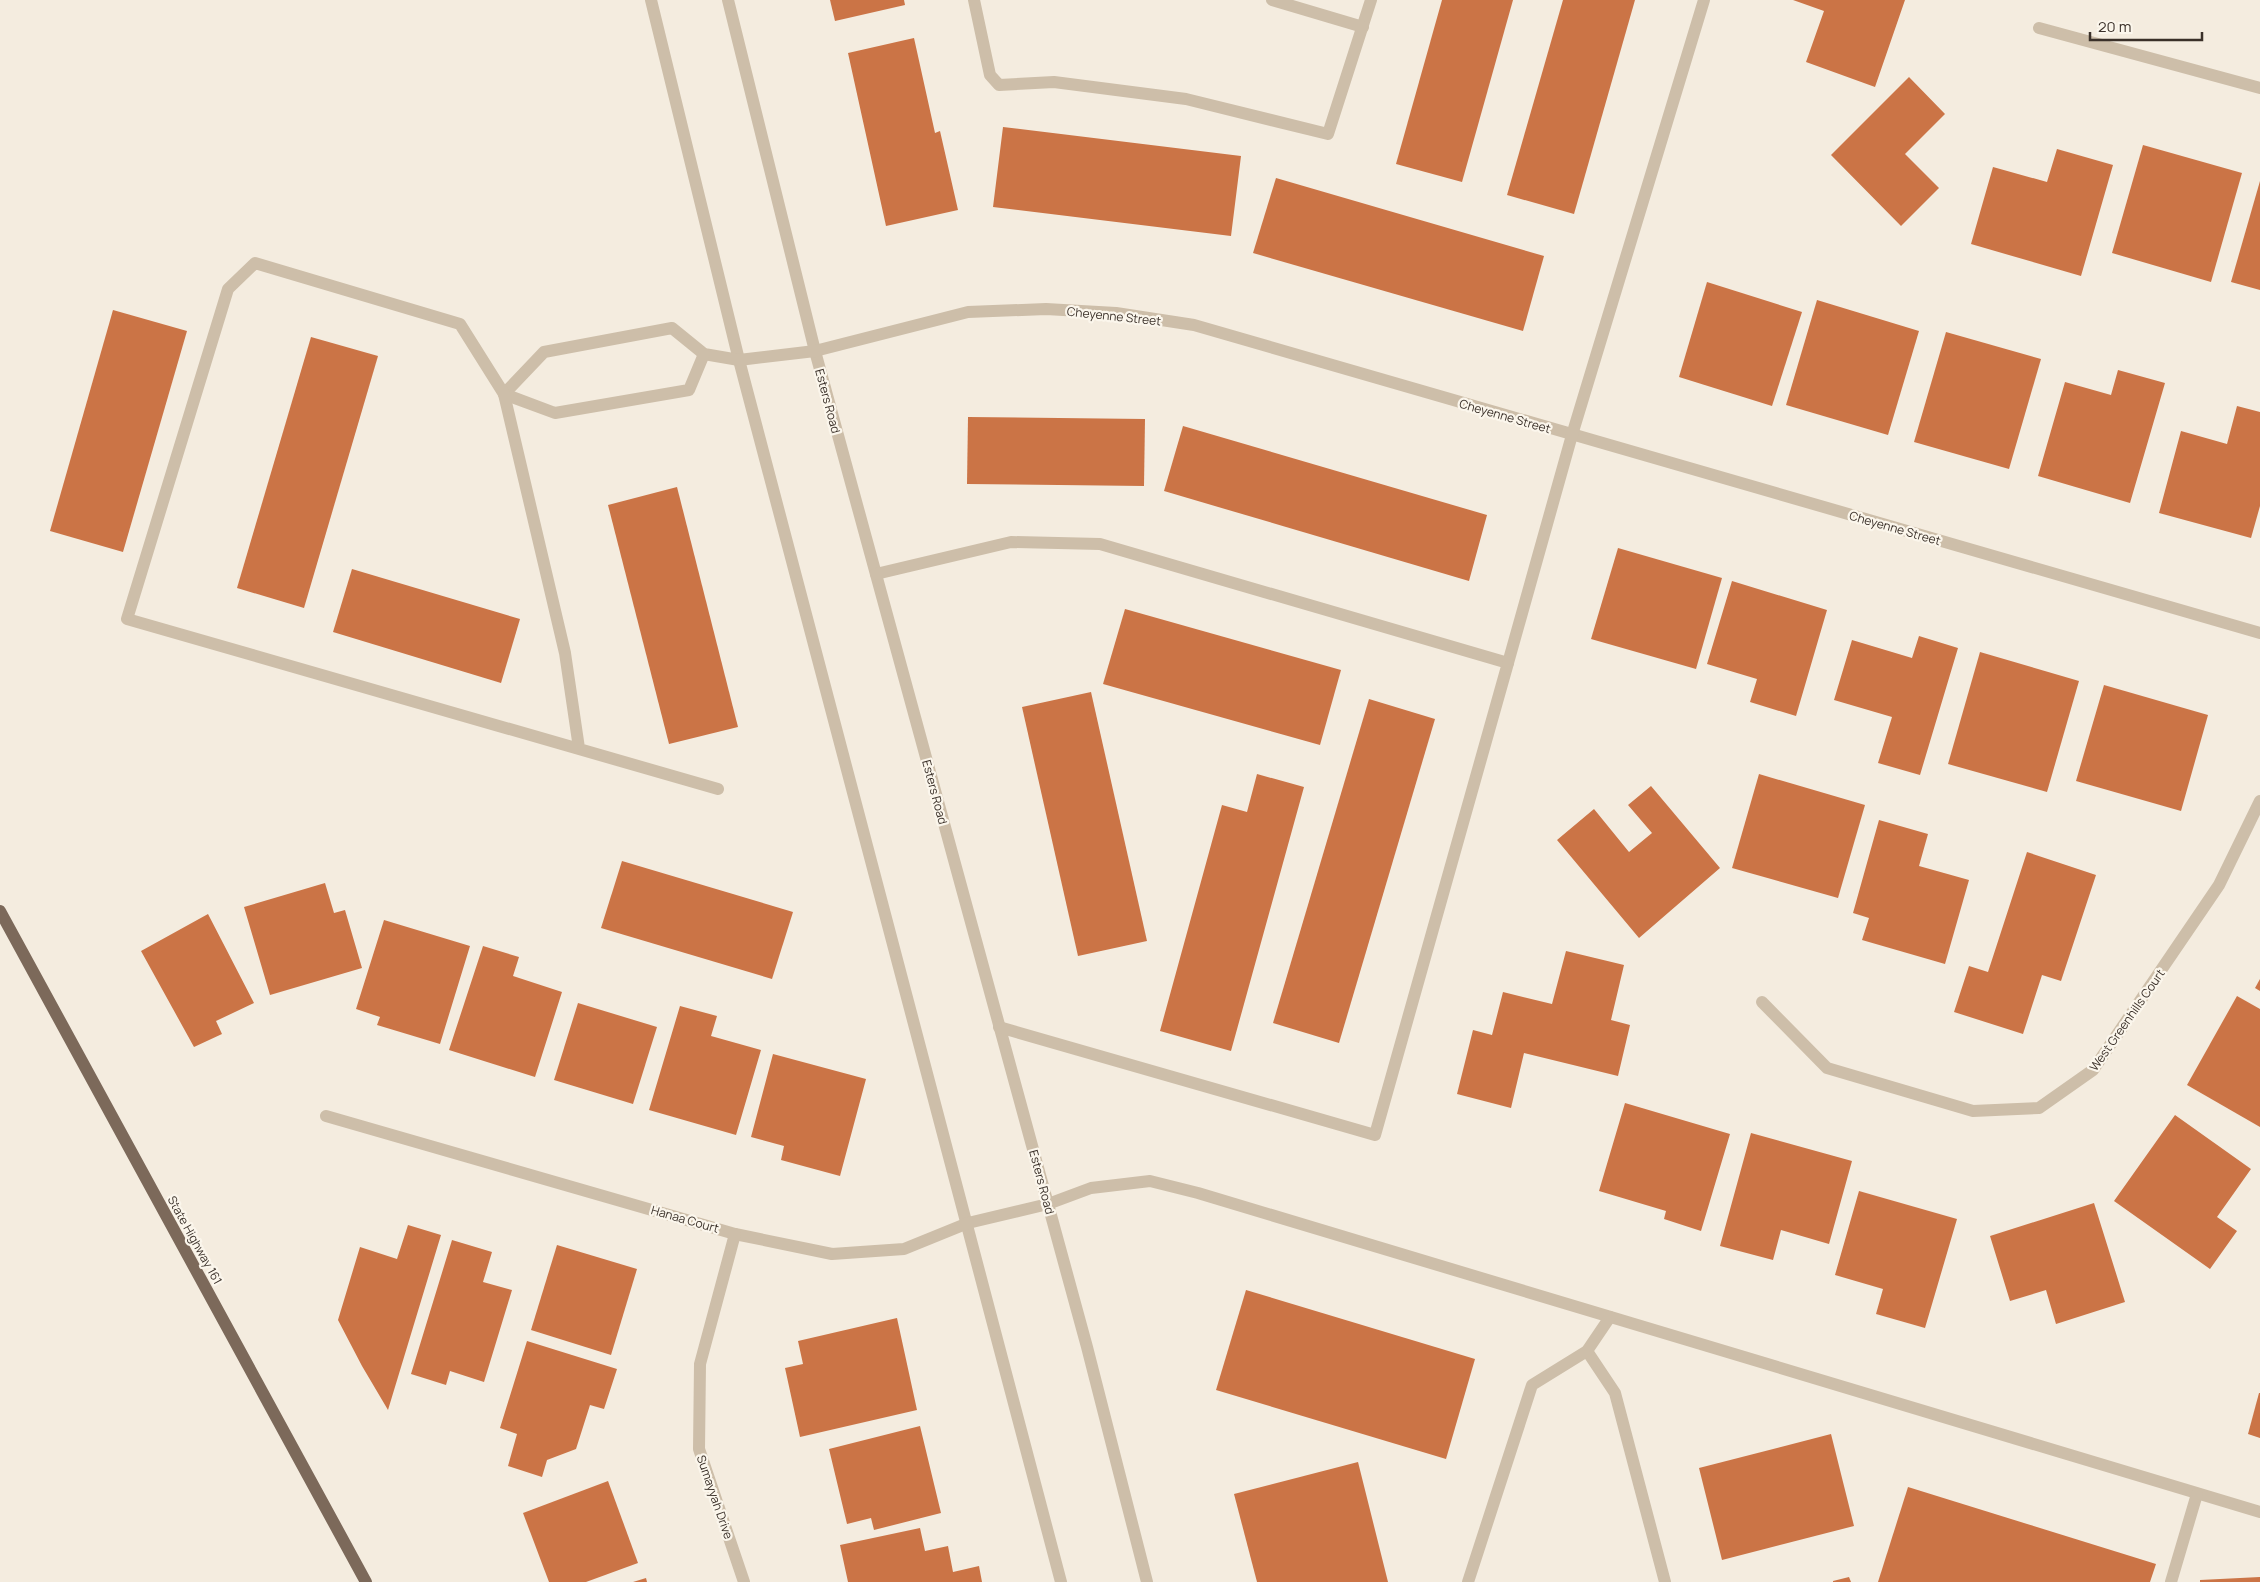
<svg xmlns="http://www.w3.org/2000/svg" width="2260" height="1582" viewBox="0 0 2260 1582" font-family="Manrope,sans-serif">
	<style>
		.building { fill: #cb7446 }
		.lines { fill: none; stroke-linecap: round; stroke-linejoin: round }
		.minor { stroke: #cdbea9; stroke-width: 12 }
		.major { stroke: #7c695a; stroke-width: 12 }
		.labels { text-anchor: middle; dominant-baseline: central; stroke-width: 4.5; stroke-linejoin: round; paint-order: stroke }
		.street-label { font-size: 12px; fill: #3a3029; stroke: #fbf6ec }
	</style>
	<rect width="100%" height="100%" fill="#f4ecdf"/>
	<g class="building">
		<path d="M830 0H904L905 5 835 21Z"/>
		<path d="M1442 0H1513L1462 182 1396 164Z"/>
		<path d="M1563 0H1635L1574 214 1507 195Z"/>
		<path d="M1793 0H1905L1875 87 1806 62 1824 11Z"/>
		<path d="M914 38 935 133 940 131 958 210 886 226 848 53Z"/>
		<path d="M1909 77 1945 114 1905 154 1939 188 1901 226 1831 155Z"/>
		<path d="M1003 127 1241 156 1231 236 993 207Z"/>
		<path d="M2143 145 2242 173 2211 282 2112 253Z"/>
		<path d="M2057 149 2113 165 2081 276 1971 244 1993 167 2047 182Z"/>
		<path d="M1276 178 1544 256 1523 331 1253 253Z"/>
		<path d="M2260 181V290L2231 282Z"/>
		<path d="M1707 282 1802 312 1772 406 1679 377Z"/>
		<path d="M1817 300 1919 331 1888 435 1786 405Z"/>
		<path d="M113 310 187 331 123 552 50 531Z"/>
		<path d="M1946 332 2041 359 2009 469 1914 442Z"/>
		<path d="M311 337 378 356 304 608 237 588Z"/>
		<path d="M2118 370 2165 383 2130 503 2038 476 2065 382 2111 395Z"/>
		<path d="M2237 406 2260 412V506L2251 538 2159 513 2181 431 2227 444Z"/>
		<path d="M968 417 1145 419 1144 486 967 484Z"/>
		<path d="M1183 426 1487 515 1469 581 1164 491Z"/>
		<path d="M677 487 738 727 669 744 608 505Z"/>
		<path d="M1618 548 1722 578 1696 669 1591 639Z"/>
		<path d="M352 569 520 619 501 683 333 632Z"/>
		<path d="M1732 581 1827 610 1796 716 1750 702 1757 679 1707 664Z"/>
		<path d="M1125 609 1341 670 1320 745 1103 684Z"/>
		<path d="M1919 636 1958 648 1920 775 1878 763 1892 717 1834 700 1852 640 1912 658Z"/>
		<path d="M1980 652 2079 681 2047 792 1948 764Z"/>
		<path d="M2104 685 2208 715 2181 811 2076 781Z"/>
		<path d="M1091 692 1147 941 1078 956 1022 707Z"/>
		<path d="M1369 699 1435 719 1339 1043 1273 1023Z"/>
		<path d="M1257 774 1304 787 1231 1051 1160 1031 1222 805 1247 812Z"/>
		<path d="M1759 774 1865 805 1838 898 1732 868Z"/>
		<path d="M1651 786 1720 868 1639 938 1557 840 1594 809 1629 852 1652 833 1628 805Z"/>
		<path d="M1879 820 1928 834 1919 866 1969 880 1945 964 1862 940 1869 918 1853 913Z"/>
		<path d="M2027 852 2096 875 2061 981 2042 975 2023 1034 1954 1012 1969 966 1988 972Z"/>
		<path d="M622 861 793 912 772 979 601 928Z"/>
		<path d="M325 883 334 913 345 910 362 968 270 995 244 907Z"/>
		<path d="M208 914 254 1003 216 1021 222 1034 194 1047 141 951Z"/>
		<path d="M384 920 470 946 440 1044 377 1025 380 1017 356 1009Z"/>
		<path d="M483 946 519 957 513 976 562 992 535 1077 449 1050Z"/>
		<path d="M1566 951 1624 965 1611 1020 1630 1025 1618 1076 1524 1053 1511 1108 1457 1094 1473 1030 1492 1035 1503 992 1552 1004Z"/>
		<path d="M2260 979V991L2255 988Z"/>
		<path d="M2237 996 2260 1009V1127L2187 1085Z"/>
		<path d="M578 1003 657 1027 633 1104 554 1080Z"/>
		<path d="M680 1006 717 1016 711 1036 761 1050 736 1135 649 1110Z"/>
		<path d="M773 1054 866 1079 840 1176 781 1160 784 1146 751 1137Z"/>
		<path d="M1625 1103 1730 1134 1701 1231 1664 1219 1666 1211 1599 1191Z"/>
		<path d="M2175 1115 2251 1169 2217 1217 2237 1231 2210 1269 2114 1201Z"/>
		<path d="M1751 1133 1852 1161 1829 1244 1781 1230 1773 1260 1720 1246Z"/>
		<path d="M1859 1191 1957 1219 1925 1328 1876 1314 1883 1289 1835 1275Z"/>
		<path d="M2094 1203 2125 1302 2056 1324 2046 1290 2010 1301 1990 1236Z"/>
		<path d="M408 1225 441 1235 388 1410 362 1366 338 1320 360 1247 397 1259Z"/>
		<path d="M452 1240 492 1252 483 1282 512 1290 484 1382 450 1371 446 1385 411 1374Z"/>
		<path d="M557 1245 637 1269 611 1355 531 1330Z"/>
		<path d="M1246 1290 1475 1359 1446 1459 1216 1390Z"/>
		<path d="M897 1318 917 1410 800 1437 785 1368 803 1364 798 1341Z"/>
		<path d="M527 1341 617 1369 604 1409 590 1405 576 1449 547 1460 542 1477 508 1466 517 1434 500 1428Z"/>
		<path d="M2259 1393H2260V1438L2248 1434Z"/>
		<path d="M920 1426 941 1513 874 1530 871 1518 847 1524 829 1449Z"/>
		<path d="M1831 1434 1854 1526 1722 1560 1699 1468Z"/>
		<path d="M1358 1462 1388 1582H1257L1234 1494Z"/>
		<path d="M608 1481 638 1563 586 1582H549L523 1513Z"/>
		<path d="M1908 1487 2156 1564 2150 1582H1878Z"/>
		<path d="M920 1528 925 1551 948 1546 953 1572 979 1566 982 1582H848L840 1545Z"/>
		<path d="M1849 1577 1851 1582H1833V1581Z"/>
		<path d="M2260 1577V1582H2200V1580Z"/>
		<path d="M646 1578 647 1582H633Z"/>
	</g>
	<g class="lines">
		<g class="minor">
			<path d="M651 0 739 360 1061 1582"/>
			<path d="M728 0 815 351 1087 1347 1147 1582"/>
			<path d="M974 0 990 75 999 85 1054 82 1186 99 1328 134 1371 0"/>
			<path d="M1272 0 1363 27"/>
			<path d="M2039 28 2260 88"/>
			<path d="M504 394 544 352 672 328 704 354 739 360 815 351 968 312 1046 309 1116 313 1194 325 2260 633"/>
			<path d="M504 394 555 413 689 390 704 354"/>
			<path d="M876 574 1011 542 1100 544 1508 663 1375 1135 999 1027"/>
			<path d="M1508 663 1572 435 1704 0"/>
			<path d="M579 748 565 653 504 394 460 324 255 263 228 289 127 619 718 789"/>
			<path d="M1762 1002 1827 1068 1973 1111 2039 1108 2093 1070 2219 885 2260 801"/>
			<path d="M326 1116 735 1234 832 1254 904 1249 968 1223 1048 1204 1091 1188 1150 1181 1198 1193 2260 1512"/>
			<path d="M735 1234 700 1364 699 1449 744 1582"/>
			<path d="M1587 1351 1615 1393 1665 1582"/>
			<path d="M1468 1582 1532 1385 1587 1351 1610 1317"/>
			<path d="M2171 1582 2197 1494"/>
		</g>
		<path class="major" d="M0 911 366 1582"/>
	</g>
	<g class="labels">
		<g class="street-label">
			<text transform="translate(1114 316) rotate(6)">Cheyenne Street</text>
			<text transform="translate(828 401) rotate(75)">Esters Road</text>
			<text transform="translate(1505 416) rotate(16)">Cheyenne Street</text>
			<text transform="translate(1895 528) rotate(16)">Cheyenne Street</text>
			<text transform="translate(935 792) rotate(75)">Esters Road</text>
			<text transform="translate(2127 1020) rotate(-55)">West Greenhills Court</text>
			<text transform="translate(1042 1182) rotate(75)">Esters Road</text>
			<text transform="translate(685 1219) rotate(16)">Hanaa Court</text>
			<text transform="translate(195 1240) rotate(61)">State Highway 161</text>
			<text transform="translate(715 1497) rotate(71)">Sumayyah Drive</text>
		</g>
	</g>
	<path d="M2090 32v8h112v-8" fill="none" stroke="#3a3029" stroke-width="2.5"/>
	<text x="2098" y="32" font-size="15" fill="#3a3029" stroke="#fbf6ec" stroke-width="4" paint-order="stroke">20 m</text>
</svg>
